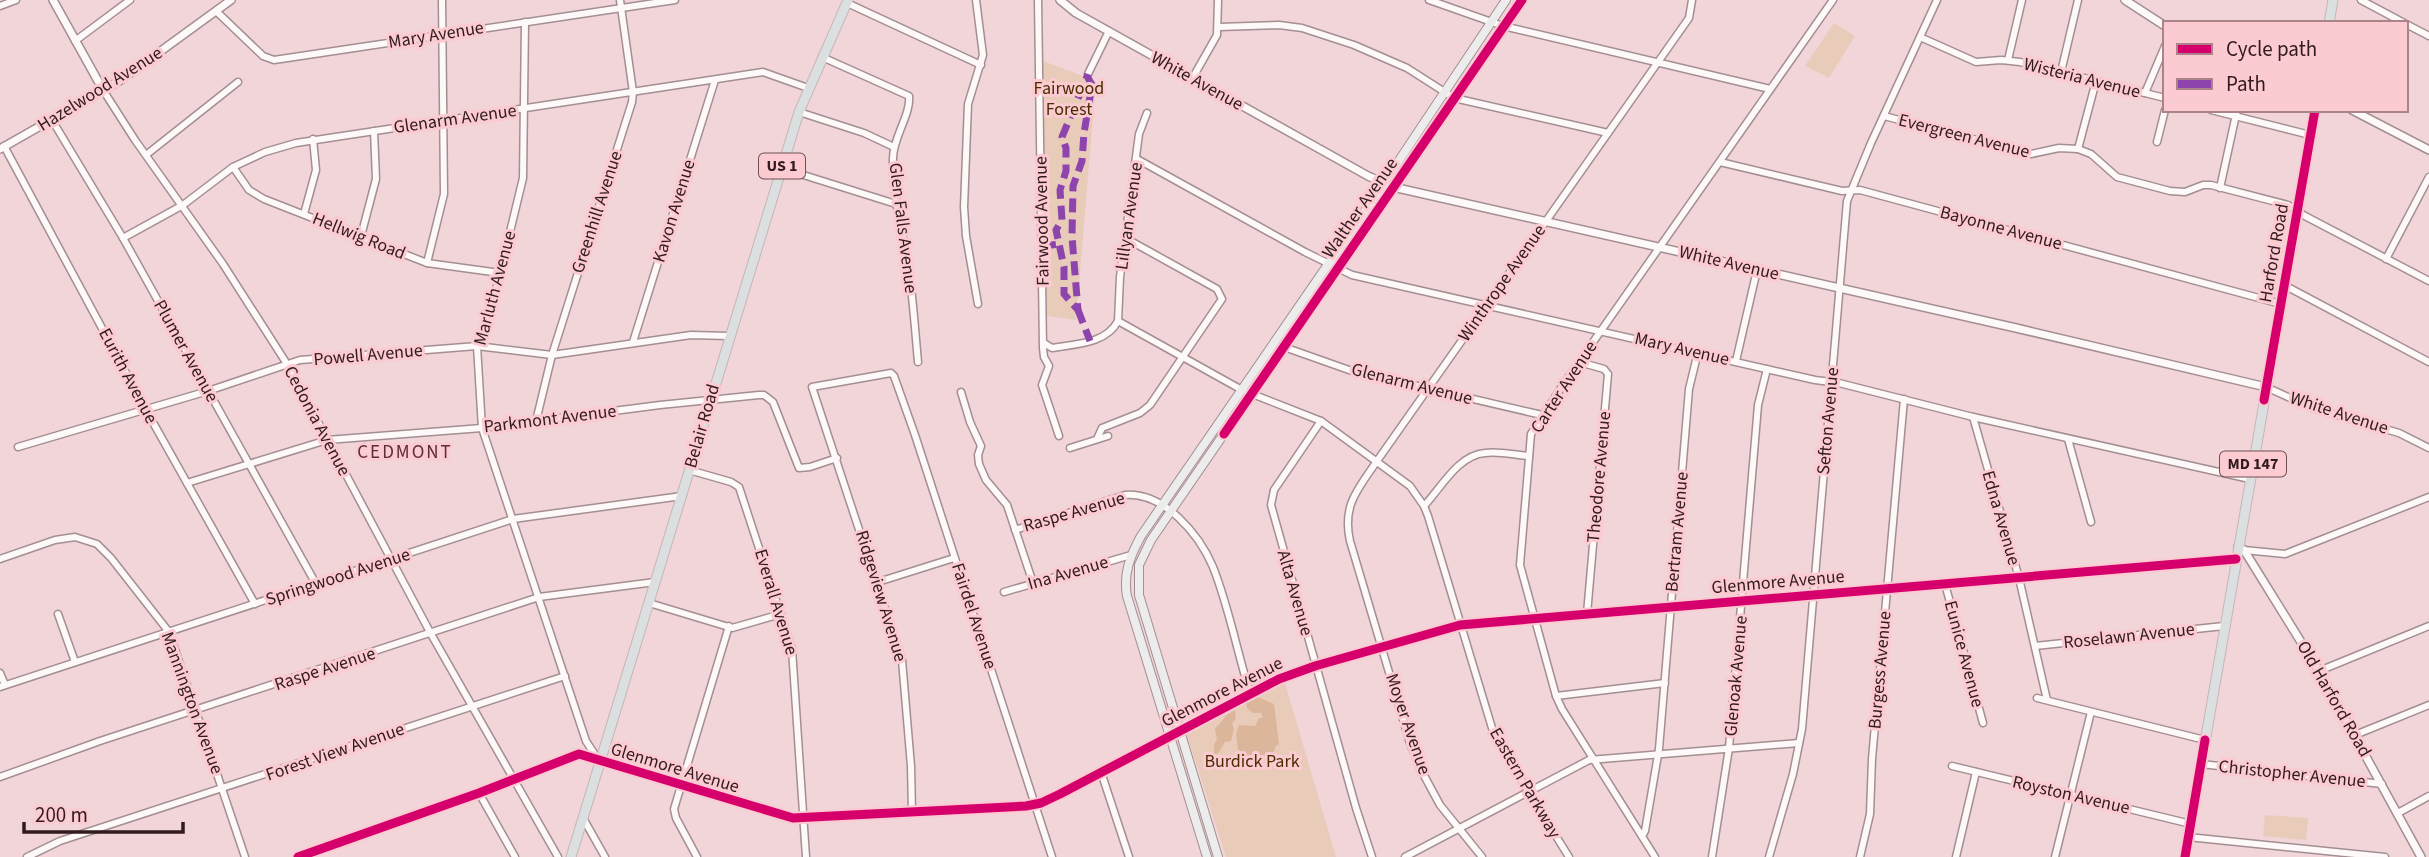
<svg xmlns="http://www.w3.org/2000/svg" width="2429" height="857" viewBox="0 0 2429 857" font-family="'Source Sans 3',sans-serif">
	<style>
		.green { fill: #e9cbba }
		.forest { fill: #dcb69b }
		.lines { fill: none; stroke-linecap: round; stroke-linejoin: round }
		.minor-casing { stroke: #a38e91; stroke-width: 9 }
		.tertiary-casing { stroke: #a38e91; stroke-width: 10 }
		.secondary-casing { stroke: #a38e91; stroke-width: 10 }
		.primary-casing { stroke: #c5b6b8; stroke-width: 11 }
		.minor { stroke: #fdf9f9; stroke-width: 6 }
		.tertiary { stroke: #fdf9f9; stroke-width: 7 }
		.secondary { stroke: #ececec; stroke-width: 8 }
		.primary { stroke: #dbdfdf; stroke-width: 9 }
		.quiet { stroke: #8e44ad; stroke-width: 7; stroke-dasharray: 14 7; stroke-linecap: butt }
		.cycleway-casing { stroke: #fccad1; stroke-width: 13 }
		.cycleway { stroke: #d6006c; stroke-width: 9 }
		.labels { text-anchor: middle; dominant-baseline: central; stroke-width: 6; stroke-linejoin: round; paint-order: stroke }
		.shield { fill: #fccad1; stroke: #6e5054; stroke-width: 2 }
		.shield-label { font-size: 16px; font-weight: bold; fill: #311b1f }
		.street-label { font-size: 18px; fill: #311b1f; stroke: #fccad1 }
		.park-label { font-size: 18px; fill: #4a2c00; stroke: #fccad1 }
		.neighbourhood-label { font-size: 19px; letter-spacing: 2px; fill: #5e2d37; stroke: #fccad1 }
	</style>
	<rect width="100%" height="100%" fill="#f1d5d9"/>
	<g class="green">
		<path d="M1834 23 1855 36 1829 78 1805 66Z"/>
		<path d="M1043 61 1096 81 1076 320 1047 316Z"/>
		<path d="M1285 683 1336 857H1226L1187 735 1241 704Z"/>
		<path d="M2265 815 2308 818 2306 840 2263 836Z"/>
	</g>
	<g class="forest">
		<path d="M1258 697 1274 704 1279 744 1276 746 1270 760 1265 761 1260 759 1248 764 1241 758 1244 753 1238 750 1236 734 1239 725 1255 726 1259 718H1263L1261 713H1253L1247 708 1246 703Z"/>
		<path d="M1235 710 1236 719 1232 723 1234 729 1231 741 1225 742 1219 752 1214 756V744L1217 740 1215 729 1227 715Z"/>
	</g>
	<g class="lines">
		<g class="minor-casing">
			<g id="minor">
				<path d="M976 0 983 55 968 104 964 207 966 236 978 304"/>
				<path d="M1038 0 1043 348 1044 357 1049 366 1042 385 1059 436"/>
				<path d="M1429 0 1503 26 1770 89"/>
				<path d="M2361 0 2404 23"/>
				<path d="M847 3 981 65"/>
				<path d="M0 6 16 0"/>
				<path d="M216 11 263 56 274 60 675 0"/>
				<path d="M525 22 523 178 495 294 477 346 482 428 581 726 586 741 599 761"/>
				<path d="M2406 24 2429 36"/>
				<path d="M1219 27 1279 25 1302 28 1354 45 1407 68 1454 98 1608 133"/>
				<path d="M1920 37 1976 62 2001 60 2020 62 2165 98"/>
				<path d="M75 41 130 0"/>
				<path d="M822 57 909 96C911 115 893 137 893 158 892 194 902 229 908 265 913 297 915 330 918 362"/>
				<path d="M2008 60 2022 0"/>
				<path d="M2061 72 2078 0"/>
				<path d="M1088 74 1109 31"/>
				<path d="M1192 79 1217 35 1218 0"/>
				<path d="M103 90 135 140 223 264 287 364 431 634 558 857"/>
				<path d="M2145 93 2165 46"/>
				<path d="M2211 110 2310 135"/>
				<path d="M799 112 864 133 894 147"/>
				<path d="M1884 116 2031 154 2059 148 2078 149 2091 154 2117 177 2170 191 2185 192 2203 185H2211L2288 205 2305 216 2429 281"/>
				<path d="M52 120 123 238 316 584"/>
				<path d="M2157 142 2165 110"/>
				<path d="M4 146 146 410 255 604"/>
				<path d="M2078 149 2096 81"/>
				<path d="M146 155 238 82"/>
				<path d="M1137 159 1305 252 1352 275 1815 380 1839 383 1973 417 2250 479"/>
				<path d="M1720 162 1842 191 1860 190 2281 304"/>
				<path d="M233 167 249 190 264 199 427 263 500 273"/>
				<path d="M781 168 896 204"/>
				<path d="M2220 188 2237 110"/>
				<path d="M304 214 316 170 313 139"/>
				<path d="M361 236 376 179 374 131"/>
				<path d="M123 238 183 205 233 167 265 152 296 143 763 72 808 88"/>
				<path d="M2386 259 2429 177"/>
				<path d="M427 263 444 194 442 0"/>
				<path d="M2284 285 2429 362"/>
				<path d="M1118 321 1242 390 1321 421 1410 486 1424 506 1428 516 1492 728 1507 757 1569 857"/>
				<path d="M1118 321 1120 277 1139 134 1147 113"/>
				<path d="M633 342 715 80"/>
				<path d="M1044 343 1052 348C1075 344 1106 344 1118 321"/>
				<path d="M1284 347 1349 370 1542 415"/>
				<path d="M1736 361 1757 270"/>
				<path d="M1579 362 1604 369 1608 374 1587 614"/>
				<path d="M2266 387 2312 408 2399 433 2429 448"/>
				<path d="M961 392 970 422 981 446 978 455 979 464 986 480 1007 505 1033 583"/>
				<path d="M1973 417 2019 578 2047 700"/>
				<path d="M536 421 552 355 632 102 633 92 620 0"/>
				<path d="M1321 421 1274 490 1271 505 1356 808 1372 857"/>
				<path d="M1097 439 1102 428 1140 413 1150 405 1222 299 1217 289 1127 239"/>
				<path d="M2068 439 2091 522"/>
				<path d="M18 447 208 391 300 360 477 346 552 355 691 335 729 336"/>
				<path d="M1070 448 1108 436"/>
				<path d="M689 470 731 482 739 487 792 649 806 857"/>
				<path d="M187 483 327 440 482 428 660 405 759 395H764L773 402 799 468 810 467 837 458"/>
				<path d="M1424 506C1441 488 1458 455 1485 453 1499 451 1514 455 1529 456"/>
				<path d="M1015 530 1125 495C1164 492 1199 534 1213 567 1229 607 1237 652 1250 693"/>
				<path d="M2244 550 2285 554 2429 497"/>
				<path d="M0 559 55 540 75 537 97 544 111 558 169 632 245 857"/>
				<path d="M878 582 954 558"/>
				<path d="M1945 584 1983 723"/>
				<path d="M1004 592 1131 555"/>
				<path d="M649 603 732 628 781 614"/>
				<path d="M58 614 75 662"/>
				<path d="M2035 646 2224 626"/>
				<path d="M2319 671 2429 626"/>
				<path d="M0 673 5 685"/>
				<path d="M0 687 513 519 682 496"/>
				<path d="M1556 696 1665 683"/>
				<path d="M2037 698 2205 740"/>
				<path d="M2355 735 2429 705"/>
				<path d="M2201 764 2382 784"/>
				<path d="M1952 766 2191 824"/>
				<path d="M1101 772 1129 857"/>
				<path d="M0 777 100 741 539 597 655 582"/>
				<path d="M479 793 515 857"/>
				<path d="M912 812 911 766 902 660 812 387 891 373 894 376 915 435 1052 857"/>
				<path d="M2398 813 2429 796"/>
				<path d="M583 818 605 857"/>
				<path d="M1642 836 1645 831 1659 749 1689 389 1698 352"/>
				<path d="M2188 837 2385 857"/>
				<path d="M27 857 60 841 565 676"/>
				<path d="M298 857 479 793 569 757 579 754 599 761"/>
				<path d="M697 857 676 818 674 809 729 626"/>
				<path d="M1405 857 1589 760 1799 743"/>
				<path d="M1482 857 1440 805 1420 768 1410 743 1350 541C1342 505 1358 489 1377 461L1689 18 1692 0"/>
				<path d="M1655 857 1562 709 1556 696 1520 565 1531 434 1565 382 1833 0"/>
				<path d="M1712 857 1729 748 1758 405 1767 369"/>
				<path d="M1769 857 1793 774 1802 729 1847 201 1871 143 1937 0"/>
				<path d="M1860 857 1870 814 1872 759 1904 399"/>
				<path d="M1956 857 1976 772"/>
				<path d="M2055 857 2091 712"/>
			</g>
		</g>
		<g class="tertiary-casing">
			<g id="tertiary">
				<path d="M53 0 103 90"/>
				<path d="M1060 0 1076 13 1368 176 1393 187 2016 328 2266 387"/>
				<path d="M2125 0 2165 26"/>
				<path d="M2352 110 2429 150"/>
				<path d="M0 149 121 80 231 0"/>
				<path d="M2238 547 2244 550 2319 671 2421 857"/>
				<path d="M599 761 793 818 1026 806 1041 803 1060 794 1279 679 1315 666 1460 625 2236 559"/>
			</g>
		</g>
		<g class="secondary-casing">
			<g id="secondary">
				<path d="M1207 857 1127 596C1123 574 1130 556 1141 536L1384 183 1506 0"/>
				<path d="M1218 857 1139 595V565L1151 540 1522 0"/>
			</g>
		</g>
		<g class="primary-casing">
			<g id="primary">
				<path d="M2329 23 2333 0"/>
				<path d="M571 857 799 112 848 0"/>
				<path d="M2185 857 2315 110"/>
			</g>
		</g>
		<use href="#minor" class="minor"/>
		<use href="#tertiary" class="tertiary"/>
		<use href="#secondary" class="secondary"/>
		<use href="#primary" class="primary"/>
		<g class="quiet">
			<path d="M1087 76 1092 85 1084 133 1082 161 1073 186 1072 237 1078 310 1064 294V267L1056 230 1062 220 1060 190 1066 171V148L1062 137 1088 74"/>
			<path d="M1042 246 1060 244"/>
			<path d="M1078 310 1090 341"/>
		</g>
		<g class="cycleway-casing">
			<g id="cycleway">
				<path d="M2264 400 2315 110"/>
				<path d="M1224 434 1522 0"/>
				<path d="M298 857 479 793 579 754 793 818 1026 806 1041 803 1060 794 1279 679 1315 666 1460 625 2236 559"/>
				<path d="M2185 857 2205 740"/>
			</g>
		</g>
		<use href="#cycleway" class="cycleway"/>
	</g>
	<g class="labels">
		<g class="shield">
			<rect x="759" y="153.5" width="46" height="25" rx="5"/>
			<rect x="2220" y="451.5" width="66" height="25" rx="5"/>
		</g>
		<g class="shield-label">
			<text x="782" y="166">US 1</text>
			<text x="2253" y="464">MD 147</text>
		</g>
		<g class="street-label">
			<text transform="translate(436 35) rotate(-9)">Mary Avenue</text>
			<text transform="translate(2082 78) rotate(14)">Wisteria Avenue</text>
			<text transform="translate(1197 81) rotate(29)">White Avenue</text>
			<text transform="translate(100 89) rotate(-32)">Hazelwood Avenue</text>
			<text transform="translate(455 119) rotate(-8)">Glenarm Avenue</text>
			<text transform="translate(1964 136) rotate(14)">Evergreen Avenue</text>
			<text transform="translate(1360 208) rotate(-55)">Walther Avenue</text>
			<text transform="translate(674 211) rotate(-73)">Kavon Avenue</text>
			<text transform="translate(597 212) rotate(-72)">Greenhill Avenue</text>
			<text transform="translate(1129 216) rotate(-82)">Lillyan Avenue</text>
			<text transform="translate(1042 221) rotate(-91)">Fairwood Avenue</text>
			<text transform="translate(903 228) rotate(83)">Glen Falls Avenue</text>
			<text transform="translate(2001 228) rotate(15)">Bayonne Avenue</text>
			<text transform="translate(359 236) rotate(22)">Hellwig Road</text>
			<text transform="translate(2274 253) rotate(-80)">Harford Road</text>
			<text transform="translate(1729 263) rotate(13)">White Avenue</text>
			<text transform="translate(1502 283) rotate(-55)">Winthrope Avenue</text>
			<text transform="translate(495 288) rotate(-75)">Marluth Avenue</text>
			<text transform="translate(1682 349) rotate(13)">Mary Avenue</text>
			<text transform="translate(186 351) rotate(61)">Plumer Avenue</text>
			<text transform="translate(368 355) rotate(-5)">Powell Avenue</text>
			<text transform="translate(128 376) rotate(62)">Eurith Avenue</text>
			<text transform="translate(1412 384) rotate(14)">Glenarm Avenue</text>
			<text transform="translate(1564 387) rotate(-57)">Carter Avenue</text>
			<text transform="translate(2339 413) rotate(18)">White Avenue</text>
			<text transform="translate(550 419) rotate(-7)">Parkmont Avenue</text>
			<text transform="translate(317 421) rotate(62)">Cedonia Avenue</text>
			<text transform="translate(1828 421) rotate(-85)">Sefton Avenue</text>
			<text transform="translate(702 426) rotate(-74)">Belair Road</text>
			<text transform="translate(1599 477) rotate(-85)">Theodore Avenue</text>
			<text transform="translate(1074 512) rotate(-16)">Raspe Avenue</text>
			<text transform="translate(2001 518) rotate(74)">Edna Avenue</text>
			<text transform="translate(1677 532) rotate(-85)">Bertram Avenue</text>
			<text transform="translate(1068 573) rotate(-16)">Ina Avenue</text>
			<text transform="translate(338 577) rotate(-18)">Springwood Avenue</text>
			<text transform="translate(1778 582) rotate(-5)">Glenmore Avenue</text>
			<text transform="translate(1295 593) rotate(74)">Alta Avenue</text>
			<text transform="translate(881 596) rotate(73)">Ridgeview Avenue</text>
			<text transform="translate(776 602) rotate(73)">Everall Avenue</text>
			<text transform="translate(974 616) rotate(72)">Fairdel Avenue</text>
			<text transform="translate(2129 636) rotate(-6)">Roselawn Avenue</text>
			<text transform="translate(1964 654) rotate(75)">Eunice Avenue</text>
			<text transform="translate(325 669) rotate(-18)">Raspe Avenue</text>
			<text transform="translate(1880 670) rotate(-85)">Burgess Avenue</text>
			<text transform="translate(1736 676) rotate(-85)">Glenoak Avenue</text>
			<text transform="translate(1222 692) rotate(-27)">Glenmore Avenue</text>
			<text transform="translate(2334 699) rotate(60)">Old Harford Road</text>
			<text transform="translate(192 703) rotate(70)">Mannington Avenue</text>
			<text transform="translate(1408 724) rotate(71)">Moyer Avenue</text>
			<text transform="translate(335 752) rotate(-19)">Forest View Avenue</text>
			<text transform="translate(675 768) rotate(17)">Glenmore Avenue</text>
			<text transform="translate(2292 774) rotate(6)">Christopher Avenue</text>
			<text transform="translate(1525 783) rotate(60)">Eastern Parkway</text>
			<text transform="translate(2071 795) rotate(13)">Royston Avenue</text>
		</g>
		<g class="park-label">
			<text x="1069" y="88">Fairwood<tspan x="1069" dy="21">Forest</tspan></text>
			<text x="1252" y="761">Burdick Park</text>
		</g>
		<g class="neighbourhood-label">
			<text x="405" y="452">CEDMONT</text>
		</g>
	</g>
	<rect x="2163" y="21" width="245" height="91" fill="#fccad1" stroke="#ab848a" stroke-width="2"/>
	<rect x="2177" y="44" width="35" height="10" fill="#d6006c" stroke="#ab848a" stroke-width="2"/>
	<text x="2226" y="56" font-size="21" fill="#311b1f">Cycle path</text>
	<rect x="2177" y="79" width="35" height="10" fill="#8e44ad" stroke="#ab848a" stroke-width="2"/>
	<text x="2226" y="91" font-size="21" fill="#311b1f">Path</text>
	<path d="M24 822v10h159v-10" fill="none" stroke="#311b1f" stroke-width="3.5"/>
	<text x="35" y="822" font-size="21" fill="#311b1f" stroke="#fccad1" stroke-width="5" paint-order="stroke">200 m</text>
</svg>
